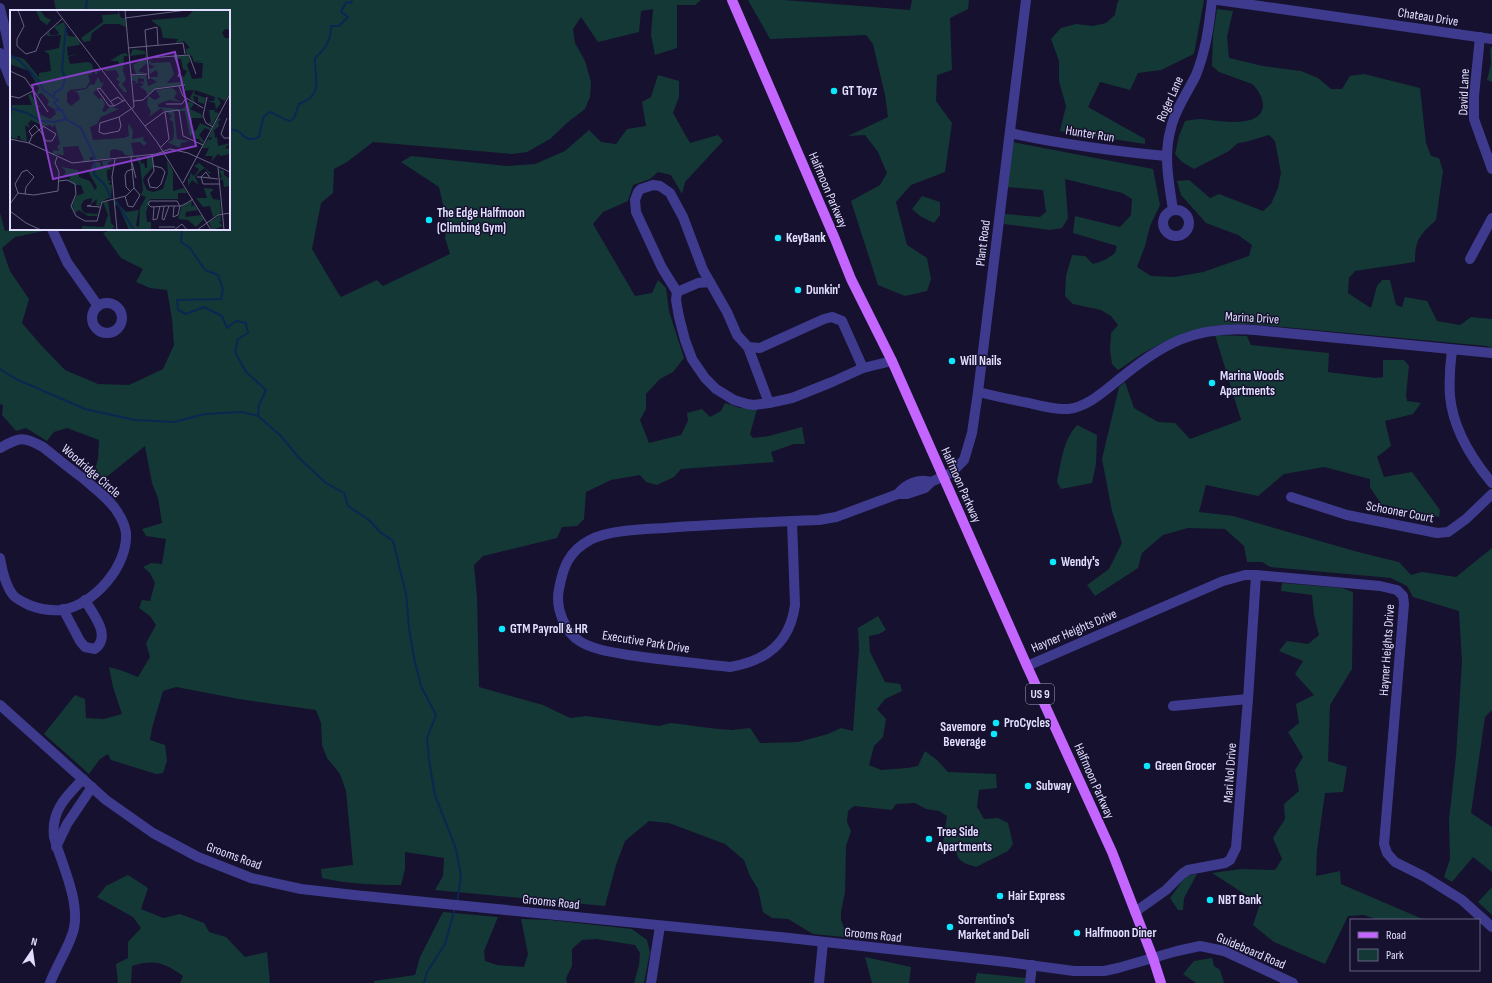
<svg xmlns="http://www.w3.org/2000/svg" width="1492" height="983" viewBox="0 0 1492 983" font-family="'Sofia Sans Condensed',sans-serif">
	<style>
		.green { fill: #143836 }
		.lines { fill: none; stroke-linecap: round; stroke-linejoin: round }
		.stream { stroke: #0c2652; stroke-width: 2 }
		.minor { stroke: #3e3b8e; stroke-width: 10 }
		.major { stroke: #c465ff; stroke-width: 10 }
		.poi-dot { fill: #0ae9ff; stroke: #16112e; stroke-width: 1.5 }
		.labels { text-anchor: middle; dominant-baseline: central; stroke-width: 3; stroke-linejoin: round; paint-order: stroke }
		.shield { fill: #16112e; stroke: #a4a0c0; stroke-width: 1 }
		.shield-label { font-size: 12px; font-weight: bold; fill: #e1deff }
		.street-label { font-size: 13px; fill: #e1deff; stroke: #16112e }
		.poi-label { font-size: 13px; font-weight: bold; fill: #e1deff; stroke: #16112e; text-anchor: start }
		.inset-river { fill: none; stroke: #0c2652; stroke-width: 2 }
		.inset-road { fill: none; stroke: #676382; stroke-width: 1 }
		.view { fill: #853ec5; fill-opacity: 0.15; stroke: #853ec5; stroke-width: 2 }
		.inset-edge { fill: none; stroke: #e1deff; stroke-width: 2 }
	</style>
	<rect width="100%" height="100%" fill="#16112e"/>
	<g class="green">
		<path d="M54 0H701L695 5H677V48L655 55 651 35 653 9 641 11 639 32 598 42 581 17 573 29 575 43 585 61 591 82 590 97 585 109 568 122 550 139 527 152 512 154 373 142 347 162 334 169 333 193 321 203 312 249 338 293 341 297 377 280 383 286 450 254 445 238 447 222 439 187 401 162 411 156 507 166 535 164 565 151 589 130 601 142 616 144 627 129 646 126 642 102 651 97 658 75 679 81V97L673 113 690 143 718 135 723 141 685 182 682 194 671 175 658 172 650 179 633 185 628 201 603 212 593 224 635 296 652 293 658 280 666 288 669 311 684 358 673 372 660 379 646 394V409L640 420 649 443 681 435 688 421 687 413 702 409 710 417 721 411 725 403 740 408 757 409 750 434 753 438 769 436 802 427 805 444H794L771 452 774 462 681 469 674 477 657 485 646 482 640 475 611 480 586 492 584 519 577 526 562 527 557 538 483 556 474 565 477 597 479 687 543 705 570 718 586 716 659 726 671 723 718 729 732 730 750 728 760 743 798 742 828 734 841 728 853 731 859 649 858 628 878 616 886 630 879 634 869 636 870 652 885 682 900 684 902 691 885 699 877 709 886 719 883 737 874 746 869 765 881 770 907 768 918 766 925 751 937 760 948 772 996 774 997 788 979 790 977 807 984 819 998 818 1008 823 1013 844 1008 851 976 867C960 862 957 861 955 844L943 843 947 816 939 811 926 809 915 803 896 804 892 810 854 806 848 811 847 822 851 831 846 846 845 892 841 912V920L847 936 843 937 813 934 788 919 772 918 763 912 758 889 750 876 744 860 725 844 669 823 649 821 625 841 616 865 605 906 435 890 443 876 444 858 405 852V869L401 885C374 885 348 884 322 878L321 869 353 865 346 791 340 774 327 758 322 745 321 723 316 710 239 699 176 687 163 691 152 728 150 740 165 745 167 761 163 773 156 774 111 760 108 754 100 759 89 774 44 734 75 695 85 699 86 718 104 719 122 714 113 687 109 667 123 671 138 677 150 657 146 643 156 625 150 616 139 608 142 600 150 601 155 583 150 573 143 567 151 563 162 564 166 539 146 536 142 529 162 523 158 498 152 483 145 446 104 479 94 474 98 459 99 440 67 428 54 432 47 441 26 428 16 431 2 415 3 405 0 404V213L5 231 11 229H42L44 231 15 237 2 248 10 271 29 299 22 323 40 344 65 370 98 384 129 385 163 369 174 345 172 319 167 290 150 288 136 282 143 269 121 258 103 233 112 229H229V11H56Z"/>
		<path d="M748 0H784L910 10 912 0H969L968 9 950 18 952 70 937 75 936 101 952 123 945 172 911 185 896 202 907 245 927 258 931 279 927 291 905 296 878 285 851 201 880 185 887 173 878 152 865 135 848 136 888 117 885 95 873 44 866 35 770 39Z"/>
		<path d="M1119 0H1204L1194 54 1161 70 1138 73 1130 90 1100 82 1088 107 1145 139V144L1060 131 1066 106 1059 81V61L1051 39 1061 28 1076 24 1093 26 1106 23 1115 15 1117 4Z"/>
		<path d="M1217 9 1233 11 1227 37 1229 58 1263 66 1301 71 1318 78 1331 89H1342L1350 76 1364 74 1420 88 1426 143 1431 156 1439 158 1443 171 1436 220C1420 235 1415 239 1415 262L1355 271 1349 278 1348 293 1360 301 1371 308 1377 286 1382 280H1390L1396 305 1402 307 1405 297 1427 301 1437 321 1460 325 1471 317 1492 319V348L1486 346 1251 324C1211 323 1182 331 1147 351 1137 356 1128 364 1118 370L1112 364 1110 350 1111 333 1118 325 1111 316 1101 310 1073 304 1065 296 1066 276 1072 255 1085 256 1093 264 1105 260 1115 253 1117 246 1073 233 1075 216 1120 227 1131 215 1132 199 1122 193 1065 179 1068 218 1062 228 1050 230 1004 224 1005 214 1040 217 1046 212 1043 190 1007 187 1012 142 1153 169 1160 205 1150 226 1145 246 1137 267 1151 276 1175 277 1203 272 1249 256 1252 245 1238 235 1206 223 1181 195 1177 181 1189 180 1210 198 1219 194 1263 211 1271 204 1278 188 1281 173 1275 141 1269 135 1245 142 1238 143 1229 151 1194 169 1182 162 1175 154 1179 136 1185 121C1190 120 1196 119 1201 119 1215 120 1261 130 1263 106 1263 98 1258 89 1252 84L1219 72 1212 66 1213 35Z"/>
		<path d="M1492 46V82L1487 80 1491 64 1490 50Z"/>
		<path d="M922 196 940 202V215L934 223 920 216 912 209Z"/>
		<path d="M1215 335 1247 336 1251 345 1329 353 1328 372 1375 378 1383 377V360H1404L1409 366 1406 395 1407 401 1421 403 1413 414 1385 421 1391 446 1377 457 1384 477 1412 472 1440 510 1439 517 1381 504 1370 487V479L1324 467 1284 474 1258 496 1206 485 1199 512 1233 516 1358 552 1399 562 1411 575 1422 572 1456 577 1492 548V710L1485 717 1471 813 1492 827V872L1473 857 1452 882 1444 877 1450 859 1449 820 1456 756 1462 662 1459 611 1413 597 1407 586 1391 578 1270 567 1262 562H1247L1244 546 1225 529 1188 528 1163 535 1142 553 1138 568 1095 596 1087 585 1109 569 1122 543 1112 511 1102 459 1119 387 1125 382 1134 408 1158 422 1175 423 1190 439 1241 420Z"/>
		<path d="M1077 425 1097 435 1096 464 1092 483 1061 489 1057 482C1061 463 1063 440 1077 425Z"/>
		<path d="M1282 583 1342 588 1353 592 1352 669 1330 705 1328 761 1347 767 1343 792 1325 793 1317 850 1316 876 1340 871 1341 884 1425 920H1378L1364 915 1348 916 1325 964 1274 942 1253 925 1260 904 1212 873 1241 869 1275 870 1282 859 1273 838 1285 819 1284 804 1299 791 1295 770 1303 757 1288 732 1299 723 1296 704 1314 695 1295 674 1303 661 1279 651 1287 641 1308 644 1319 635 1314 615 1312 595 1281 591Z"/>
		<path d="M1197 874 1184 898 1183 910H1178L1170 898 1186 876Z"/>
		<path d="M128 875 148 888 141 909 163 918 180 914 204 923 209 932 226 937 245 957 267 952 270 983H180L183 976C165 963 154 959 132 966L131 983H118L116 964 128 958V942L141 928 133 917 97 897 106 886Z"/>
		<path d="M1492 887V915L1478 902Z"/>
		<path d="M443 912 498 917 484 951 485 961 497 965 524 967 528 954 521 919 550 920 632 929 647 940 650 952 644 983H634L639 965 640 953 635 945 596 939 582 940 572 949V966L566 978 567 983H374V981L415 975 420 957Z"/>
		<path d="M865 957 911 967 909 983H872Z"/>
		<path d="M1212 958 1214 966 1220 970 1224 983H1196L1183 974 1194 961Z"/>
		<path d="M977 973 1026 978 1025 983H975Z"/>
	</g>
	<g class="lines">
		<g class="stream">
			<path d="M87 0 86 7 87 11"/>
			<path d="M229 130C245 127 240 145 259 137L263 118 269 112C278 114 281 119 290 121L294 118 299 104C325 94 314 79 315 58 326 48 331 41 331 26H339L348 17 341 12 346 2 351 3 352 0"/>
			<path d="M182 229 181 242 190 248 205 270 218 275 223 289 221 299 177 300 178 310 186 314 204 307 222 316 227 328 236 321 246 323 248 333 238 339 235 352 246 372 266 390 259 405 258 416 280 435 299 458 326 483 344 493 348 506 369 520 380 532 393 541 406 594 409 628 414 658 421 686 436 715 427 738 429 760 435 795 456 849 461 876 457 902"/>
			<path d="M0 369 16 379 85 409 135 420 174 422 205 414 242 412 258 416"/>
			<path d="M424 983 427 972 445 944 455 908"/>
		</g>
		<g class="minor">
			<path d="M1218 0 1492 39"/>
			<path d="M0 8C5 30 12 51 9 73"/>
			<path d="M1480 37 1474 96V119L1492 169"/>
			<path d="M0 53C3 63 8 72 11 82"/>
			<path d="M1010 133C1061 144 1114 151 1166 156"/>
			<circle cx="1176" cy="223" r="13"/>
			<path d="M1173 210C1169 183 1163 155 1171 128 1175 109 1188 92 1196 75 1206 50 1209 26 1212 0"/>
			<path d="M52 229 67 262 98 306"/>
			<path d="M1470 259 1492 218"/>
			<path d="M677 292 698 283 710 282"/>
			<circle cx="107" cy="318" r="15"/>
			<path d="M748 347 760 348 824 319 832 317 842 321 863 368"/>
			<path d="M1452 350C1450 365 1449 381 1450 396 1453 429 1471 458 1492 483"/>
			<path d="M978 392C995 396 1012 400 1029 403 1041 406 1055 410 1068 409 1087 407 1103 392 1117 381 1163 344 1193 325 1255 330L1492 353"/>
			<path d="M769 403 748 347 737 335 727 312 703 270 683 217 670 193 660 186 653 185 641 189 638 192 635 200 636 212 662 268 677 292 676 300 679 317 685 340 692 359 705 378 716 389 734 400 747 404 754 405 769 403 792 398 832 382 863 368 892 361"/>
			<path d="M0 448C20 437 23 436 43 447 57 458 70 469 84 479 96 490 110 499 118 513 122 519 125 526 126 533 128 566 94 605 62 610 51 611 39 609 29 605 24 602 17 600 13 595 6 586 2 570 0 558"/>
			<path d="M898 494C905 484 920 478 931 482"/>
			<path d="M1291 497 1347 515 1437 533 1448 532 1466 519 1492 494"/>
			<path d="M792 521 795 605C790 643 766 661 730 667 696 663 662 660 628 655 612 652 595 650 581 642 565 633 555 608 559 589 563 567 569 551 590 540 608 530 644 529 665 528 707 525 749 523 792 521Z"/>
			<path d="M792 521 819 520 836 517 898 494H907L925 488 931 482 951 473 964 460 972 433 978 392 1026 0"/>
			<path d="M63 609 80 641 85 647 95 649C112 635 93 615 85 600"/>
			<path d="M1027 666 1223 581 1245 575H1256L1380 586 1397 590 1403 596 1404 604 1384 844 1387 853 1395 862 1425 877 1462 900 1492 927"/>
			<path d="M0 705 106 800 153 833 198 857 251 878 301 889 354 895 780 937 1007 962 1074 971H1104L1118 968 1177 951 1200 946 1224 951 1293 983"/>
			<path d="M1173 706 1248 699"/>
			<path d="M56 847 67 824 92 787"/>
			<path d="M1135 912 1166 890 1182 874 1188 870 1225 863 1230 860 1236 848 1248 699 1256 575"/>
			<path d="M50 983C56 967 66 952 72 935 83 906 62 866 54 837 51 810 66 797 83 779"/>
			<path d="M651 983 660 926"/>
			<path d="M819 983 823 942"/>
			<path d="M1030 983 1032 965"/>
		</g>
		<path class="major" d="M732 0 835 239 851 279 892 361 1027 666 1112 852 1153 958 1161 983"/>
	</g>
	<g class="poi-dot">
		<circle cx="834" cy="91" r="4"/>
		<circle cx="429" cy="220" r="4"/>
		<circle cx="778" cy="238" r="4"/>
		<circle cx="798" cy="290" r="4"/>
		<circle cx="952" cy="361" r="4"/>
		<circle cx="1212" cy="383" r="4"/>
		<circle cx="1053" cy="562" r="4"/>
		<circle cx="502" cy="629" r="4"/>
		<circle cx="996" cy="723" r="4"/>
		<circle cx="994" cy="734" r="4"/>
		<circle cx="1147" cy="766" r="4"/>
		<circle cx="1028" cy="786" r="4"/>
		<circle cx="929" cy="839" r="4"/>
		<circle cx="1000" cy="896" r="4"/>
		<circle cx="1210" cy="900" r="4"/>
		<circle cx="950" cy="927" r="4"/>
		<circle cx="1077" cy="933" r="4"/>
	</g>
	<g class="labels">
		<rect class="shield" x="1026" y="684" width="28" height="20" rx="3"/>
		<g class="shield-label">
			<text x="1040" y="694">US 9</text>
		</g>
		<g class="street-label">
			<text transform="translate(1428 17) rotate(9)">Chateau Drive</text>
			<text transform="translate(1464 92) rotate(-88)">David Lane</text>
			<text transform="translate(1170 99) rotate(-66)">Roger Lane</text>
			<text transform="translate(1090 134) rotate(9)">Hunter Run</text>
			<text transform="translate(828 190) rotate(67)">Halfmoon Parkway</text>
			<text transform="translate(983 243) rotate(-83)">Plant Road</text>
			<text transform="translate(1252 318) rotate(3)">Marina Drive</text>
			<text transform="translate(91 471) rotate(41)">Woodridge Circle</text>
			<text transform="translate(961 485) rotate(66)">Halfmoon Parkway</text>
			<text transform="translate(1400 512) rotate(11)">Schooner Court</text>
			<text transform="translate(1074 631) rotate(-23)">Hayner Heights Drive</text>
			<text transform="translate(646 642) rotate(9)">Executive Park Drive</text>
			<text transform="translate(1387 650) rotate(-86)">Hayner Heights Drive</text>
			<text transform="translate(1230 773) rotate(-86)">Mari Nol Drive</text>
			<text transform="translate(1094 781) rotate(66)">Halfmoon Parkway</text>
			<text transform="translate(234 856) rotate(20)">Grooms Road</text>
			<text transform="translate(551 902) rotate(6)">Grooms Road</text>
			<text transform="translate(873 935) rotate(6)">Grooms Road</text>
			<text transform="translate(1251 951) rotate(23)">Guideboard Road</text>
		</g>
		<g class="poi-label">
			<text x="842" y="91">GT Toyz</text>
			<text x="437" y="213">The Edge Halfmoon<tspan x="437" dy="15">(Climbing Gym)</tspan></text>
			<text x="786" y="238">KeyBank</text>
			<text x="806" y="290">Dunkin'</text>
			<text x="960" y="361">Will Nails</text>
			<text x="1220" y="376">Marina Woods<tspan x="1220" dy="15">Apartments</tspan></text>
			<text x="1061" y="562">Wendy's</text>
			<text x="510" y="629">GTM Payroll &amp; HR</text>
			<text x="1004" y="723">ProCycles</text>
			<text x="986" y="727" text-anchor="end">Savemore<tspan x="986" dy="15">Beverage</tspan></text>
			<text x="1155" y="766">Green Grocer</text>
			<text x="1036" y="786">Subway</text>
			<text x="937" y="832">Tree Side<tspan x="937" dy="15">Apartments</tspan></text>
			<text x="1008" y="896">Hair Express</text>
			<text x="1218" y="900">NBT Bank</text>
			<text x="958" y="920">Sorrentino's<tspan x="958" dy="15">Market and Deli</tspan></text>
			<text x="1085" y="933">Halfmoon Diner</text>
		</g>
	</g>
	<g transform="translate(10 10)">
		<rect width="220" height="220" fill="#16112e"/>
		<path d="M26 0H30L35 7 41 10 37 15 30 10ZM108 0 111 8H115L116 17 109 14H94L82 23 80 31 74 32 71 28 93 12 92 5 108 4ZM184 0H220V20L215 19 212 23 215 28H220V82L215 91 207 87 211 93 204 102 209 103 202 115 198 113 201 112 199 100H206L205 93 197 91H204L205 87 185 80 184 84 196 88 194 94 188 92V87L183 86 185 93 180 88 184 80 174 81 175 75 147 78 137 85 136 81 130 77 134 74 129 72H134V69L128 68V73L123 74 127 72 122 70V66L136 65 138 76 147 72 139 67H147L148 63 146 60 140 64 139 59 145 57 139 54 140 48 141 53 160 52 164 64 157 73 172 72 171 66 174 67 177 61 173 59 171 49H166V46L178 45 180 51 177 55 182 69 192 68 193 53H185L192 51 184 52 182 46 176 43V39L180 38 174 31 166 33 168 29 153 28 151 18 141 10 177 7ZM54 12 58 26 66 27 70 33 69 35 57 37 58 46 70 43 58 47 60 54 78 52 82 54 83 59H89L86 65 84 61 80 65 78 64 80 71 76 78 60 80 57 83V92L61 96 65 93 70 89 68 83 64 81 76 79 81 74 84 75 88 67 91 73 94 72 91 78 89 77 83 83 89 89 92 88 95 94 92 101 95 102 100 97 109 99 91 107 87 114 80 117 83 130 114 128 119 126 118 116 119 114 123 121 122 129 134 127 133 130 137 133 134 136 130 132 121 133 124 146 115 145 112 141 104 139 100 141V148L83 150V147H80V151H72L74 150 68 136 53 137 54 145 42 144 44 140 49 141 47 136 50 134 45 114 42 118 41 115 33 116 21 110 18 114 20 118 15 115 17 132 10 129V126H7L8 129 2 128 0 120 2 95H22L18 85 21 84 27 96H31L27 98 31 105 40 109 46 104 44 99 37 95 39 91 32 83 26 85 29 78 19 61 0 54V45L14 49 29 67V63L41 61 39 44 34 41 49 38 51 25 39 26 36 25 39 21 40 25H47L49 23 44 17ZM123 39 135 41 137 53 128 61 135 63 126 64 123 55 135 48V44L120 46ZM111 44 116 43 118 46H114L113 61 116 70 112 74 117 81 115 83 108 75 110 72 106 69 109 66 106 60 96 61 93 58 109 55 108 51H100ZM162 78 167 82 164 88 171 92 159 90 148 94V97L170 99 174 98 179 91 184 94 180 99 191 104 192 108H182L181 120 186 121 190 113 201 118 200 120 195 118 189 125 194 131 192 133 189 129 183 128 185 126 182 124 180 127 175 101H154L151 98 139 107 141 102 137 94 138 86 145 90 150 87 146 80ZM164 101 167 129 180 131 171 133 170 138 157 132 163 130 164 122 163 112 159 109 162 106 157 102ZM208 108 211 109 208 112 209 116 204 120 205 128 207 127 208 136 220 133 215 138 220 139V144L211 146 208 144 201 152 203 146H195L199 138H192L198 129 201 130 202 127 198 128ZM137 146H142L143 157 134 167 133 171 137 180 143 182 153 179 158 163 157 150 163 161V181L174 178 177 183H168V189H140L136 203 137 212H141V220H119L108 195H105L104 189 116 202 129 200 126 215 129 217 130 198 136 187 131 185 133 180 130 155 126 147H130L131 154 134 153 135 158H137ZM104 150 97 153 102 159 97 160V166L98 171H102L98 174 102 175 101 187 92 191 89 196 86 195 87 189 81 194 82 188 74 190 71 195 72 200 75 203 88 204 87 206H78L69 200 65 203 62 196 66 186 74 183 71 175H66L58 169H60L59 164 53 168 56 161 51 157 68 160 69 167 80 171 85 180 87 177 79 163 84 152H90L91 156H93L92 151ZM189 153 201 163 199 164 195 158 190 161 185 167 189 175 182 170 178 176V167L180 170V163L184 166 186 164 189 159 184 156ZM209 160 214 161V165L220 169V176L214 177 213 170 209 169 212 167ZM194 178 204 179 200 183 203 189 210 190 211 203 203 207 200 196 193 197 186 188H197ZM98 191 101 213 105 217 100 220H72V216L94 217 98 205 93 192ZM182 191 181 197 184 195 188 200 176 202 175 207 192 205 194 209 186 217 178 210 168 209 172 196ZM211 205 210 209 212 211 209 212 213 216 202 220 199 212Z" fill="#143836"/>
		<path class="inset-river" d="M0 45 10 51 29 71 33 80 48 90 44 93 49 98 45 100H52L56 109 71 118 85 148 84 164 95 175 101 188M43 88 45 82 52 79 55 69 52 59 56 16M0 98 17 103 31 111 44 112 56 109M106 191 124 220"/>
		<path class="inset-road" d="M8 0 14 16 7 29V36L16 44 26 41 31 28 53 8M46 0 147 132 201 220M115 8 177 0M147 17 148 35M118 38 173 33 175 44M164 45 170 61 168 67M138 48 179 45 186 64M0 61 15 68 38 102M121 65 137 64M139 69 135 20 147 17M169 76 173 86 193 98M0 86 9 88 23 81M197 87 193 106 196 113 203 117M101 91 108 87 113 91M124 91 133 90 145 79 175 75M156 94H172L176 88M104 96 90 78 87 79 99 96H104L115 90M109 107 124 97 115 0M109 107 111 116 109 121 94 124 89 122 90 113ZM217 108 211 124 214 128H220M135 116 154 102 169 100 173 126 193 135M0 129 19 133 62 153 146 144 160 139 178 143 220 162M19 133 22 126 23 125 29 120 33 117V116L46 124 42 131H36L32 124 31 122 29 120 26 116 25 115 19 121 22 126M151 137 159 129 155 102M142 144 144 161 138 170 140 177 147 178 151 174 155 162 152 158 144 156M105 149 102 167 107 220M122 153 126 168M208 157 214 220M187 167H191L196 162 200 168M208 169 191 167 193 174H209M49 171 57 170 65 174 66 184 61 196 66 206 75 211H87L92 192 116 186 124 178 121 147M173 173 220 84M121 182 116 177 115 165 117 161 123 159M15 184 16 177 24 167 17 160 12 162 5 174 8 183 15 184 24 185 48 181 49 162 45 153 47 147M115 186 118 196 123 197 130 185 124 178M0 194 8 183M81 195 77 196 90 197M154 196 152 209 154 210 159 196M164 196 163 207 168 205 170 196 167 191H140L138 194 141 197 156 196H171L177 193 183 189M144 197 143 210 147 209 150 196M0 201 16 213 31 220M149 217H165M164 220 172 214 177 220M187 220 208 205 220 203"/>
		<path class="view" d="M165 42 186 136 43 169 22 75Z"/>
		<rect width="220" height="220" class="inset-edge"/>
	</g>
	<rect x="1350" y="919" width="130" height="52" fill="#16112e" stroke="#676382"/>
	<rect x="1358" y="932" width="20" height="6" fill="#c465ff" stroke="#676382"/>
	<text x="1386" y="939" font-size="12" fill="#e1deff">Road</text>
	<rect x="1358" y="949" width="20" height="12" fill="#143836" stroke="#676382"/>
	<text x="1386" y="959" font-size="12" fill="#e1deff">Park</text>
	<g transform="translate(32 951) rotate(13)" stroke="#16112e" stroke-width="3" paint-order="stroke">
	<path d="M0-3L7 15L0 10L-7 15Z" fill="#e1deff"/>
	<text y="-6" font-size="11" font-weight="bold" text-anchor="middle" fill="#e1deff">N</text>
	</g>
</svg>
